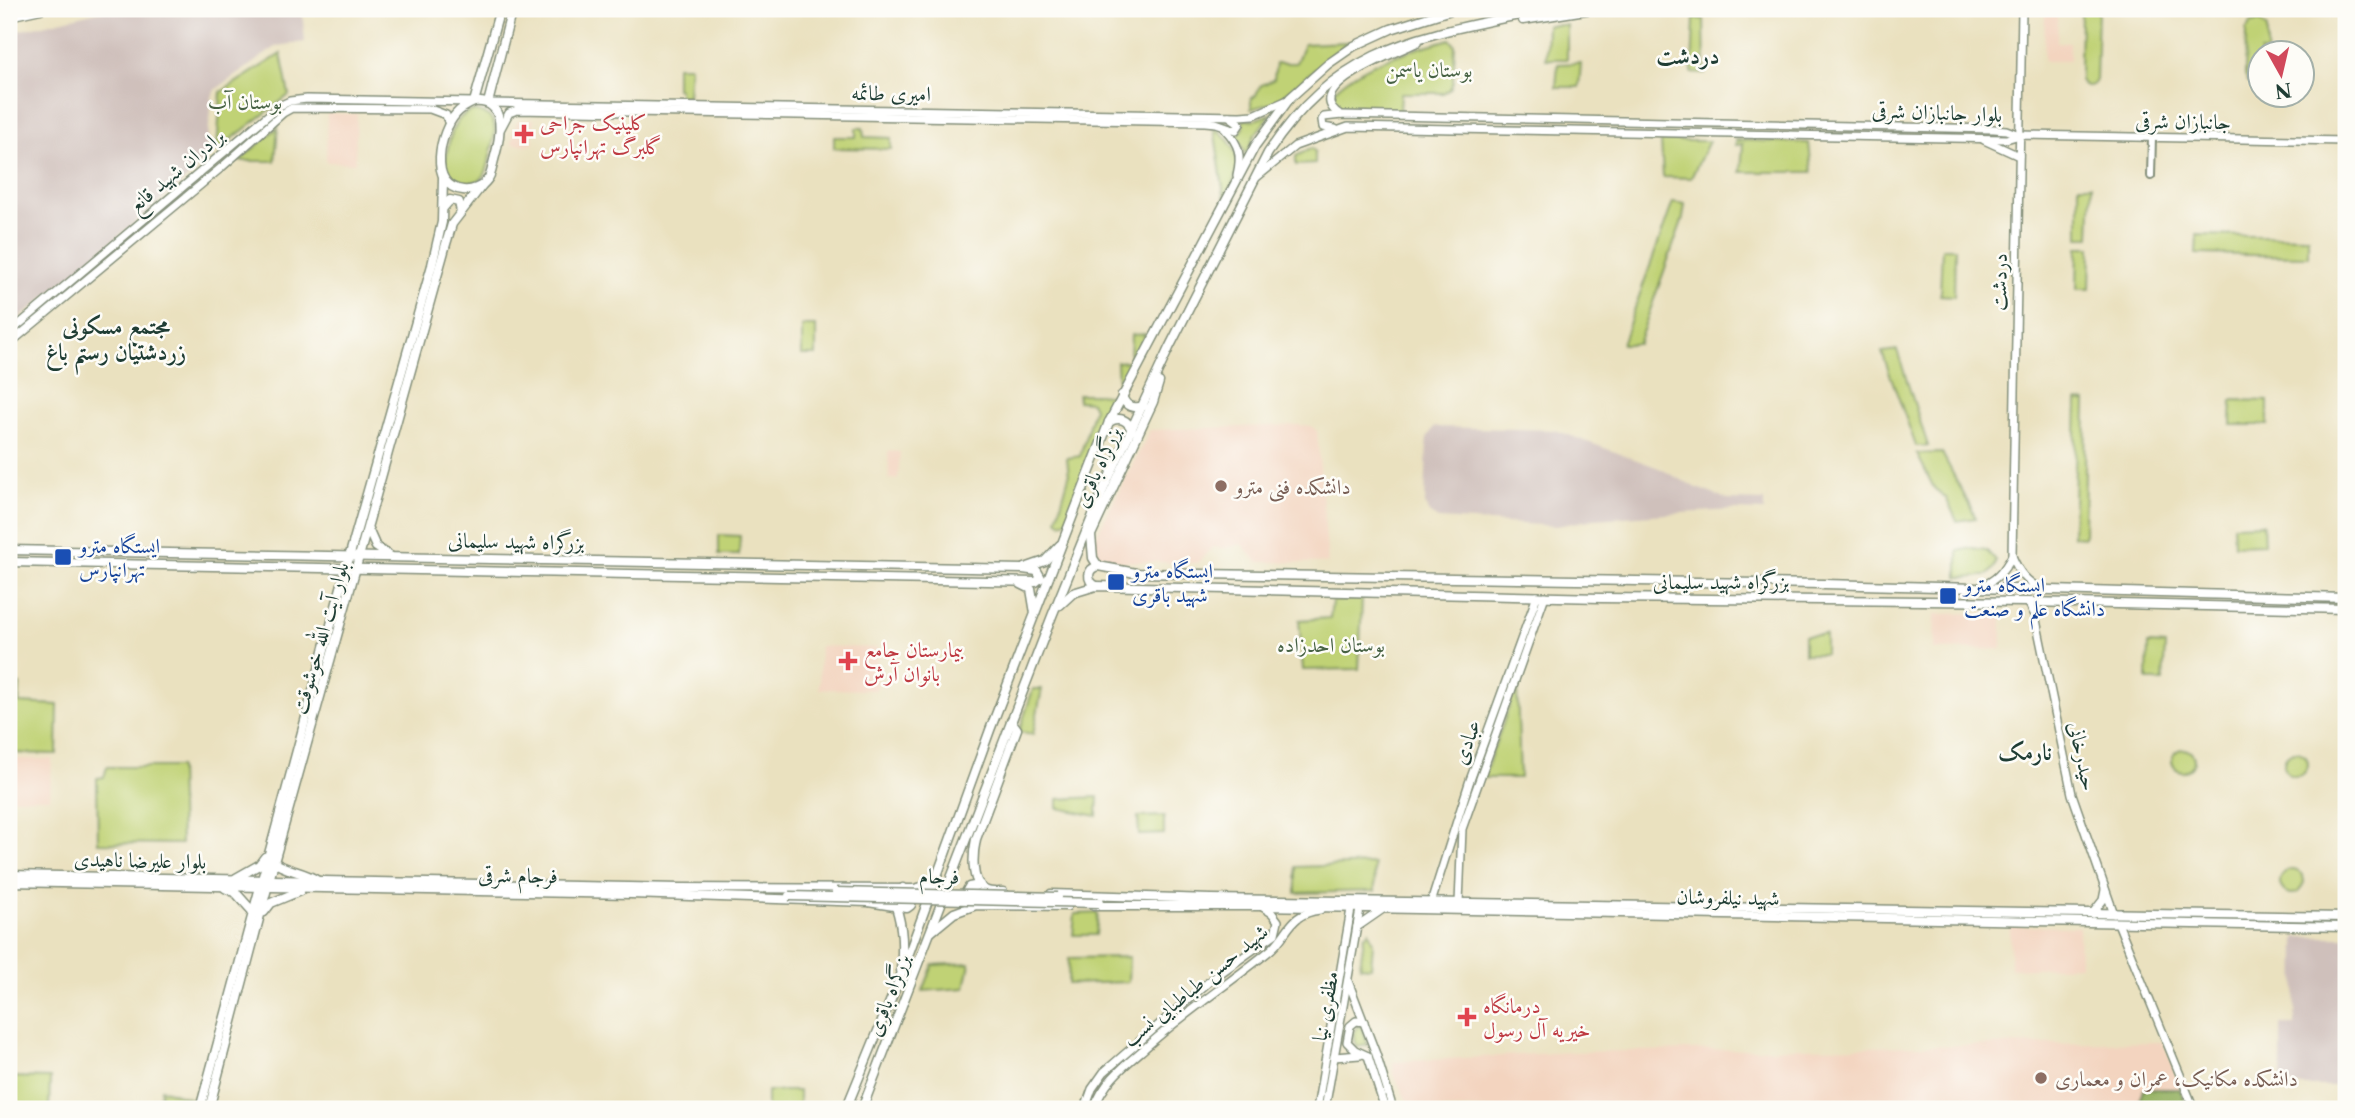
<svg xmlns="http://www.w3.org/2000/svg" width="2355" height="1118" viewBox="0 0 2355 1118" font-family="'Libre Caslon Text',Amiri,serif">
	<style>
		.built { fill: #f3d4bf }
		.industrial { fill: #cfc0bb }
		.green { fill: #c0d275; stroke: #708854; stroke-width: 2 }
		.forest { fill: #98b466; stroke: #5c784d; stroke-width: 2 }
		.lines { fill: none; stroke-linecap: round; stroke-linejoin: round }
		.tertiary-casing { stroke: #848f7a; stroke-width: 10 }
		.secondary-casing { stroke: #848f7a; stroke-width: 10 }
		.primary-casing { stroke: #848f7a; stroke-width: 11 }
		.trunk-casing { stroke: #848f7a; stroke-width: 11 }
		.tertiary { stroke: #fff; stroke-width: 6 }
		.secondary { stroke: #fff; stroke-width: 7 }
		.primary { stroke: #fff; stroke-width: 8 }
		.trunk { stroke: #fff; stroke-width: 8 }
		.primary-bridge-casing { stroke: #848f7a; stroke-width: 11; stroke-linecap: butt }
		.primary-bridge { stroke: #fff; stroke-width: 8 }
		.health-dot { fill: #e0444e; stroke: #fdfcf7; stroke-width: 2.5 }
		.education-dot { fill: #8d6e63; stroke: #fdfcf7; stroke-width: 2.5 }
		.transit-dot { fill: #1a4fb4; stroke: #fdfcf7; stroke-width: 2.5 }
		.labels { text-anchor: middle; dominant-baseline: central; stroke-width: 5; stroke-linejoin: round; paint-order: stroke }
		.park-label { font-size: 21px; fill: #476244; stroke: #fdfcf7 }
		.street-label { font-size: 21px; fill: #1f3d34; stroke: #fdfcf7 }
		.health-label { font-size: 21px; fill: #be3a42; stroke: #fdfcf7; text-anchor: start }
		.education-label { font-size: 21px; fill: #785e54; stroke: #fdfcf7; text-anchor: start }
		.transit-label { font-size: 21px; fill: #164399; stroke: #fdfcf7; text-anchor: start }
		.neighbourhood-label { font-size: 23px; font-weight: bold; fill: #1f3d34; stroke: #fdfcf7 }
	</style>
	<rect width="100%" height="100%" fill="#fdfcf7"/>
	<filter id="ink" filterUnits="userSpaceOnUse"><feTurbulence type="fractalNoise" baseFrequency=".0143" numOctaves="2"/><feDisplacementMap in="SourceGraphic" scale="14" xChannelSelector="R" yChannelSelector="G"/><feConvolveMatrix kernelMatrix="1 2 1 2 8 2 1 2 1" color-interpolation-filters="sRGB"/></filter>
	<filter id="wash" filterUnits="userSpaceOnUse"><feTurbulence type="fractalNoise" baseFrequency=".00686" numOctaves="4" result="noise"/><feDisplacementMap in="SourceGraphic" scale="28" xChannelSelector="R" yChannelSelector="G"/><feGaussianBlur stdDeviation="1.57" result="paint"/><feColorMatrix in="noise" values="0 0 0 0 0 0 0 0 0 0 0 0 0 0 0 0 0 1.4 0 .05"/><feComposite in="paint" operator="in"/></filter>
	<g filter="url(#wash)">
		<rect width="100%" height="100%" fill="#eae1bf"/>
		<g class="built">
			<path d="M2045 13H2058L2057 42 2070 43V61H2044Z"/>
			<path d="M327 113 357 114 355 163 326 162Z"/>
			<path d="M534 119 533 145 512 144 517 121Z"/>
			<path d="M1300 425 1311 426 1317 431 1328 563 1258 562 1241 544 1226 548 1213 547 1198 563 1111 561 1098 555 1094 540 1150 430Z"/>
			<path d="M888 451 900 452 898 479H889Z"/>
			<path d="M2002 613V649L1934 650 1935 614Z"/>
			<path d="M820 646 877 648 876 690 819 689Z"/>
			<path d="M9 759H52L50 798H9Z"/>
			<path d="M2010 926 2079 927 2080 966 2010 969Z"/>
			<path d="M2163 1042 2189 1109H1411L1393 1073V1062L1573 1052Z"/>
		</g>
		<g class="industrial">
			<path d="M109 9H302L305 42 277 46 215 90 212 97 206 155 196 171 9 327V33Z"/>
			<path d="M1434 427 1555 430 1659 468 1695 487 1728 500 1764 501V511L1734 510 1681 513 1594 519 1557 526 1438 519 1429 513 1425 504 1427 438Z"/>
			<path d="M2296 937H2346V1086H2281V1025H2295Z"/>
		</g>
		<g class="green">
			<path d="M1934 9H1961C1954 22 1941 22 1934 9Z"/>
			<path d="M2081 9H2098L2096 80C2093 88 2084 88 2080 80Z"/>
			<path d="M1694 19H1704L1705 74 1692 73Z"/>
			<path d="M2259 21 2267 28V52H2260V84L2249 83 2245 76 2246 30 2251 23Z"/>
			<path d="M1547 25H1567V59H1546Z"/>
			<path d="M1450 39 1455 45 1453 81 1450 89 1443 93H1401L1400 112 1344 111 1334 106 1332 93C1360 62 1412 50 1450 39Z"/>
			<path d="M1348 42 1276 102 1251 109V99L1256 95 1260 86 1274 79 1276 63H1296L1304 44Z"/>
			<path d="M281 54 289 95 217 150 221 92Z"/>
			<path d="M1581 63 1579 87H1556L1558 64Z"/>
			<path d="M676 66H690L688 96H679V89L676 88Z"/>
			<path d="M471 111C500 113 497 131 491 152 489 161 488 173 481 179 476 182 470 183 464 184L452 179 444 165C449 146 450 118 471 111Z"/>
			<path d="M1271 114 1254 136 1246 155 1237 136 1244 128 1243 120 1257 119Z"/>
			<path d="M278 127 275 161H239Z"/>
			<path d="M1214 127C1245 151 1241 168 1225 202Z"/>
			<path d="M856 128H863L864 137 891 138V149L834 148V137H856Z"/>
			<path d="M1736 140 1809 143 1812 172H1741L1743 144 1736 145Z"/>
			<path d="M1661 141H1709L1691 178 1663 177Z"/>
			<path d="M1312 148 1315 152V164L1296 165V156Z"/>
			<path d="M2079 185H2092L2090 237H2079Z"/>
			<path d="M1673 202 1685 204 1683 218 1638 344H1622Z"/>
			<path d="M2197 235 2308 237V256L2196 254Z"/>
			<path d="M2078 247H2091L2090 289H2077Z"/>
			<path d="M1942 248H1955L1954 296 1940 295Z"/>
			<rect x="802" y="326" width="14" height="29"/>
			<path d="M1146 334 1118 385 1117 362 1130 361 1131 335Z"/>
			<path d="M1897 350 1928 446H1916L1882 352Z"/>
			<path d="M1078 394H1098L1114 396 1101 417 1067 521 1061 523 1057 519 1069 476 1067 458 1080 456 1094 408 1091 402 1078 401Z"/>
			<path d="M2232 400 2268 401V425H2231Z"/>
			<path d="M2077 401 2086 402 2084 537 2073 536Z"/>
			<path d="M1942 453 1976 518 1957 521 1946 498 1934 488 1917 454Z"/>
			<path d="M2263 524 2264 544 2234 545 2233 525Z"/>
			<path d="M719 535 740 536 739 555H719Z"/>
			<path d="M1972 548 1986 550 1996 561C1994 579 1973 578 1958 577V551Z"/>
			<path d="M1362 599 1359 669 1303 670 1299 620 1330 618 1332 601Z"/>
			<rect x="1804" y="635" width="21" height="19"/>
			<path d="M2148 644 2165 645 2163 681H2147Z"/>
			<path d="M9 684 20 685 19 703 58 705 57 754 9 753Z"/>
			<path d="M1517 685 1520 778H1483Z"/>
			<path d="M1033 689H1042L1033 734 1019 732Z"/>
			<circle cx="2183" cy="760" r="11"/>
			<circle cx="2296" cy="764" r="12"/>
			<path d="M107 767H179L181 844 98 843 97 778 104 777Z"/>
			<path d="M1098 797 1097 816 1058 808V799Z"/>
			<path d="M1164 816V834L1139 835 1138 817Z"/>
			<path d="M1374 864 1375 891 1296 893V867Z"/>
			<circle cx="2292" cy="882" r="12"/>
			<path d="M1098 913 1096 935H1073L1075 914Z"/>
			<path d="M1369 931 1373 943 1371 967 1360 966 1364 937Z"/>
			<path d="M1129 957 1128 982 1068 984 1069 958Z"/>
			<path d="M970 963 965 988 923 991 933 965Z"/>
			<path d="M1358 1026 1362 1027 1368 1045 1357 1047C1353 1040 1352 1032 1358 1026Z"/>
			<path d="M9 1077 50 1078 49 1109H9Z"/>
			<path d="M161 1089 197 1101 195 1109H159Z"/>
			<rect x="767" y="1091" width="32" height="18"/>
		</g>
		<path class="forest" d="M2143 1089H2180L2188 1109H2136Z"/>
	</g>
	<g filter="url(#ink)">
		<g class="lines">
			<g class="tertiary-casing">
				<path id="tertiary" d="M2151 176 2152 137"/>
			</g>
			<g class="secondary-casing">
				<g id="secondary">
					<path d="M2022 9 2012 556C2019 573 2026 581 2042 590"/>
					<path d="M488 103 1240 116 1254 115 1290 99"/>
					<path d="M1341 115C1295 88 1404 50 1418 42"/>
					<path d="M501 128 509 113 517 110 1205 122 1216 123 1236 130 1240 124 1229 116"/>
					<path d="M1225 129C1239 144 1242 155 1237 175"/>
					<path d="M1335 129 1323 127 1322 120 1324 117 1342 115 1994 129 2006 130 2019 135"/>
					<path d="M1984 140 2019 156"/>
					<path d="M1257 177 1295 146 1348 127 2006 139 2020 135 2346 141"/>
					<path d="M9 333 279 106 290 101 307 99 473 102"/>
					<path d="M9 344 222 167 283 113 292 108 430 109 446 115 449 125"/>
					<path d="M1978 588C1995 581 2003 573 2012 556"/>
					<path d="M2028 602 2035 615 2072 794 2114 914"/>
					<path d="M1431 903 1469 783 1537 596"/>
					<path d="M1459 903 1462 829 1545 596"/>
					<path d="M2092 914 2103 900 2105 890"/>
					<path d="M2118 923 2194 1109"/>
					<path d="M1357 927 1383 909"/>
					<path d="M1348 981 1376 1054 1393 1109"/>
					<path d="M1364 1022 1356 1021 1350 1026 1347 1042 1355 1050 1368 1056"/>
					<path d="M1368 1056 1385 1109"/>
					<path d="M1334 1057 1360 1055"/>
					<path d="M1085 1109 1092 1089 1104 1072 1211 980 1275 934 1278 921 1272 913 1261 906"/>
					<path d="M1094 1109C1103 1082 1124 1066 1145 1048 1184 1013 1227 985 1268 952 1290 935 1287 914 1320 910"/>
					<path d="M1317 1109 1351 909"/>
					<path d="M1325 1109 1360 909"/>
				</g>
			</g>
			<g class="primary-casing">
				<g id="primary">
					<path d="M9 16 41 9"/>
					<path d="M474 102C509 99 500 139 494 160 492 166 492 175 487 180 482 187 472 191 463 190 427 186 440 131 456 114 461 108 467 105 474 102Z"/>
					<path d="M474 102 500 9"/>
					<path d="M488 103 512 9"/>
					<path d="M443 208 450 200 459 202 461 212"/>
					<path d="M368 529 376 547 390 556"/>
					<path d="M9 550 1023 569 1037 571 1041 578 1036 582 9 562"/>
					<path d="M1025 568 1045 561 1060 545"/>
					<path d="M1021 584 1031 589 1035 613"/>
					<path d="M274 862C286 871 303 871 318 881"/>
					<path d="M9 875 680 888 914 889 933 884"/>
					<path d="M236 878 259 865 265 857"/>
					<path d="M9 882 631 894 868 902 907 908 911 905 913 895 903 888"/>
					<path d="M225 888 236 893 254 913"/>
					<path d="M1003 892C998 892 990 893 985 890 970 882 973 853 976 839L1017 729 1011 721"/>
					<path d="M1051 894 1211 899 2346 917"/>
					<path d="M966 899 965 894 969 887 980 885"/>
					<path d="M1094 906H1260L2346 927"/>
					<path d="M896 907C903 928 903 947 901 970"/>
					<path d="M264 912 271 903 300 891"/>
					<path d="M931 932 954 913 976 905 1067 906"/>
					<path d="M200 1109 352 547 432 265 442 222 443 178"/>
					<path d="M209 1109 274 862 446 244 452 224 483 184"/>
				</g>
			</g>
			<g class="trunk-casing">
				<g id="trunk">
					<path d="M1523 20 1592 9"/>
					<path d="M1122 395C1125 407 1133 409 1144 406"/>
					<path d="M1109 422C1119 416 1128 419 1132 431"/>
					<path d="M1098 566 1136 573 1824 584 2346 598"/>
					<path d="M1098 566 1093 558 1091 535 1153 402 1159 382"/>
					<path d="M1096 586C1086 580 1087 569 1098 566"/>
					<path d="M1060 605 1073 593 1096 586 1601 598 2028 602 2346 609"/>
					<path d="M846 1109 901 975 990 730 1109 422 1255 146 1290 98 1328 64 1354 46 1391 29 1454 9"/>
					<path d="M862 1109 1052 616 1104 488 1169 348 1268 153C1343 40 1426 36 1547 9"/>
				</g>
			</g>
			<use href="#tertiary" class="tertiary"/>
			<use href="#secondary" class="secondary"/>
			<use href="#primary" class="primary"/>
			<use href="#trunk" class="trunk"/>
			<g class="primary-bridge-casing">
				<g id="primary-bridge">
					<path d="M836 892 1058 897"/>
					<path d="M789 896 1099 903"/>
				</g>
			</g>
			<use href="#primary-bridge" class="primary-bridge"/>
		</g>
	</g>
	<g class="health-dot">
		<path d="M520.5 123.5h7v7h7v7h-7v7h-7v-7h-7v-7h7z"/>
		<path d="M844.5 650.5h7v7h7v7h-7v7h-7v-7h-7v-7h7z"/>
		<path d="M1463.5 1006.5h7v7h7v7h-7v7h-7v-7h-7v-7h7z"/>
	</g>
	<g class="education-dot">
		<circle cx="1221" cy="486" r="7"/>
		<circle cx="2041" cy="1078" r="7"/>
	</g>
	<g class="transit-dot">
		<rect x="54" y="548" width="18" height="18" rx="3.5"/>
		<rect x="1107" y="573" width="18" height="18" rx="3.5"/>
		<rect x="1939" y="587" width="18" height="18" rx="3.5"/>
	</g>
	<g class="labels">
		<g class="park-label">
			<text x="1429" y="69">بوستان یاسمن</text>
			<text x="245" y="101">بوستان آب</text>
			<text x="1331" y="644">بوستان احدزاده</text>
		</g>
		<g class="street-label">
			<text transform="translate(891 93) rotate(1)">امیری طائمه</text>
			<text transform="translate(1937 112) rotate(2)">بلوار جانبازان شرقی</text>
			<text transform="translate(2183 121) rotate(1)">جانبازان شرقی</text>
			<text transform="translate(176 170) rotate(-40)">برادران شهید قانع</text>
			<text transform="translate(1999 282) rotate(-89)">دردشت</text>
			<text transform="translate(1097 467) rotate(-66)">بزرگراه باقری</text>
			<text transform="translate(516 541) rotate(1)">بزرگراه شهید سلیمانی</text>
			<text x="1721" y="581">بزرگراه شهید سلیمانی</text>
			<text transform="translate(320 638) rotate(-74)">بلوار آیت الله خوشوقت</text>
			<text transform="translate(1466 742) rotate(-70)">عبادی</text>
			<text transform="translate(2083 756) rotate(78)">حیدرخانی</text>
			<text transform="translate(140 860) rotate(1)">بلوار علیرضا ناهیدی</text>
			<text transform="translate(518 875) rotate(1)">فرجام شرقی</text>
			<text transform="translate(939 876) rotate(1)">فرجام</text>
			<text transform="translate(1728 897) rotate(1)">شهید نیلفروشان</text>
			<text transform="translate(1195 985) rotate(-39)">شهید حسن طباطبایی نسب</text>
			<text transform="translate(888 995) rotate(-69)">بزرگراه باقری</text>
			<text transform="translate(1325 1006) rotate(-80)">مظفری نیا</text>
		</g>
		<g class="health-label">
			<text x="540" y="122">کلینیک جراحی<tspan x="540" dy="24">گلبرگ تهرانپارس</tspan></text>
			<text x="864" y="649">بیمارستان جامع<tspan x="864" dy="24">بانوان آرش</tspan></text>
			<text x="1483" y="1005">درمانگاه<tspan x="1483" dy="24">خیریه آل رسول</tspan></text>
		</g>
		<g class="education-label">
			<text x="1235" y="486">دانشکده فنی مترو</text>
			<text x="2055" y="1078">دانشکده مکانیک، عمران و معماری</text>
		</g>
		<g class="transit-label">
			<text x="79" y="545">ایستگاه مترو<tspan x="79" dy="24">تهرانپارس</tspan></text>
			<text x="1132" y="570">ایستگاه مترو<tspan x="1132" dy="24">شهید باقری</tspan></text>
			<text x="1964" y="584">ایستگاه مترو<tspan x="1964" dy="24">دانشگاه علم و صنعت</tspan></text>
		</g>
		<g class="neighbourhood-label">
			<text x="1688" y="56">دردشت</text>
			<text x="116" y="326">مجتمع مسکونی<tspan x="116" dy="26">زردشتیان رستم باغ</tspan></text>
			<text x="2025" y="752">نارمک</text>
		</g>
	</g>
	<rect width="2355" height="1118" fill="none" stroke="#fdfcf7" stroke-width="35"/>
	<g transform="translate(2281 74) rotate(172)"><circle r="33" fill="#fdfcf7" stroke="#a4b0a9" stroke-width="2"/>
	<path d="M0-5L12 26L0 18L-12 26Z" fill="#d1495b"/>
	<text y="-10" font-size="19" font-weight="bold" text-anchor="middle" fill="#1f3d34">N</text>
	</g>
</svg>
